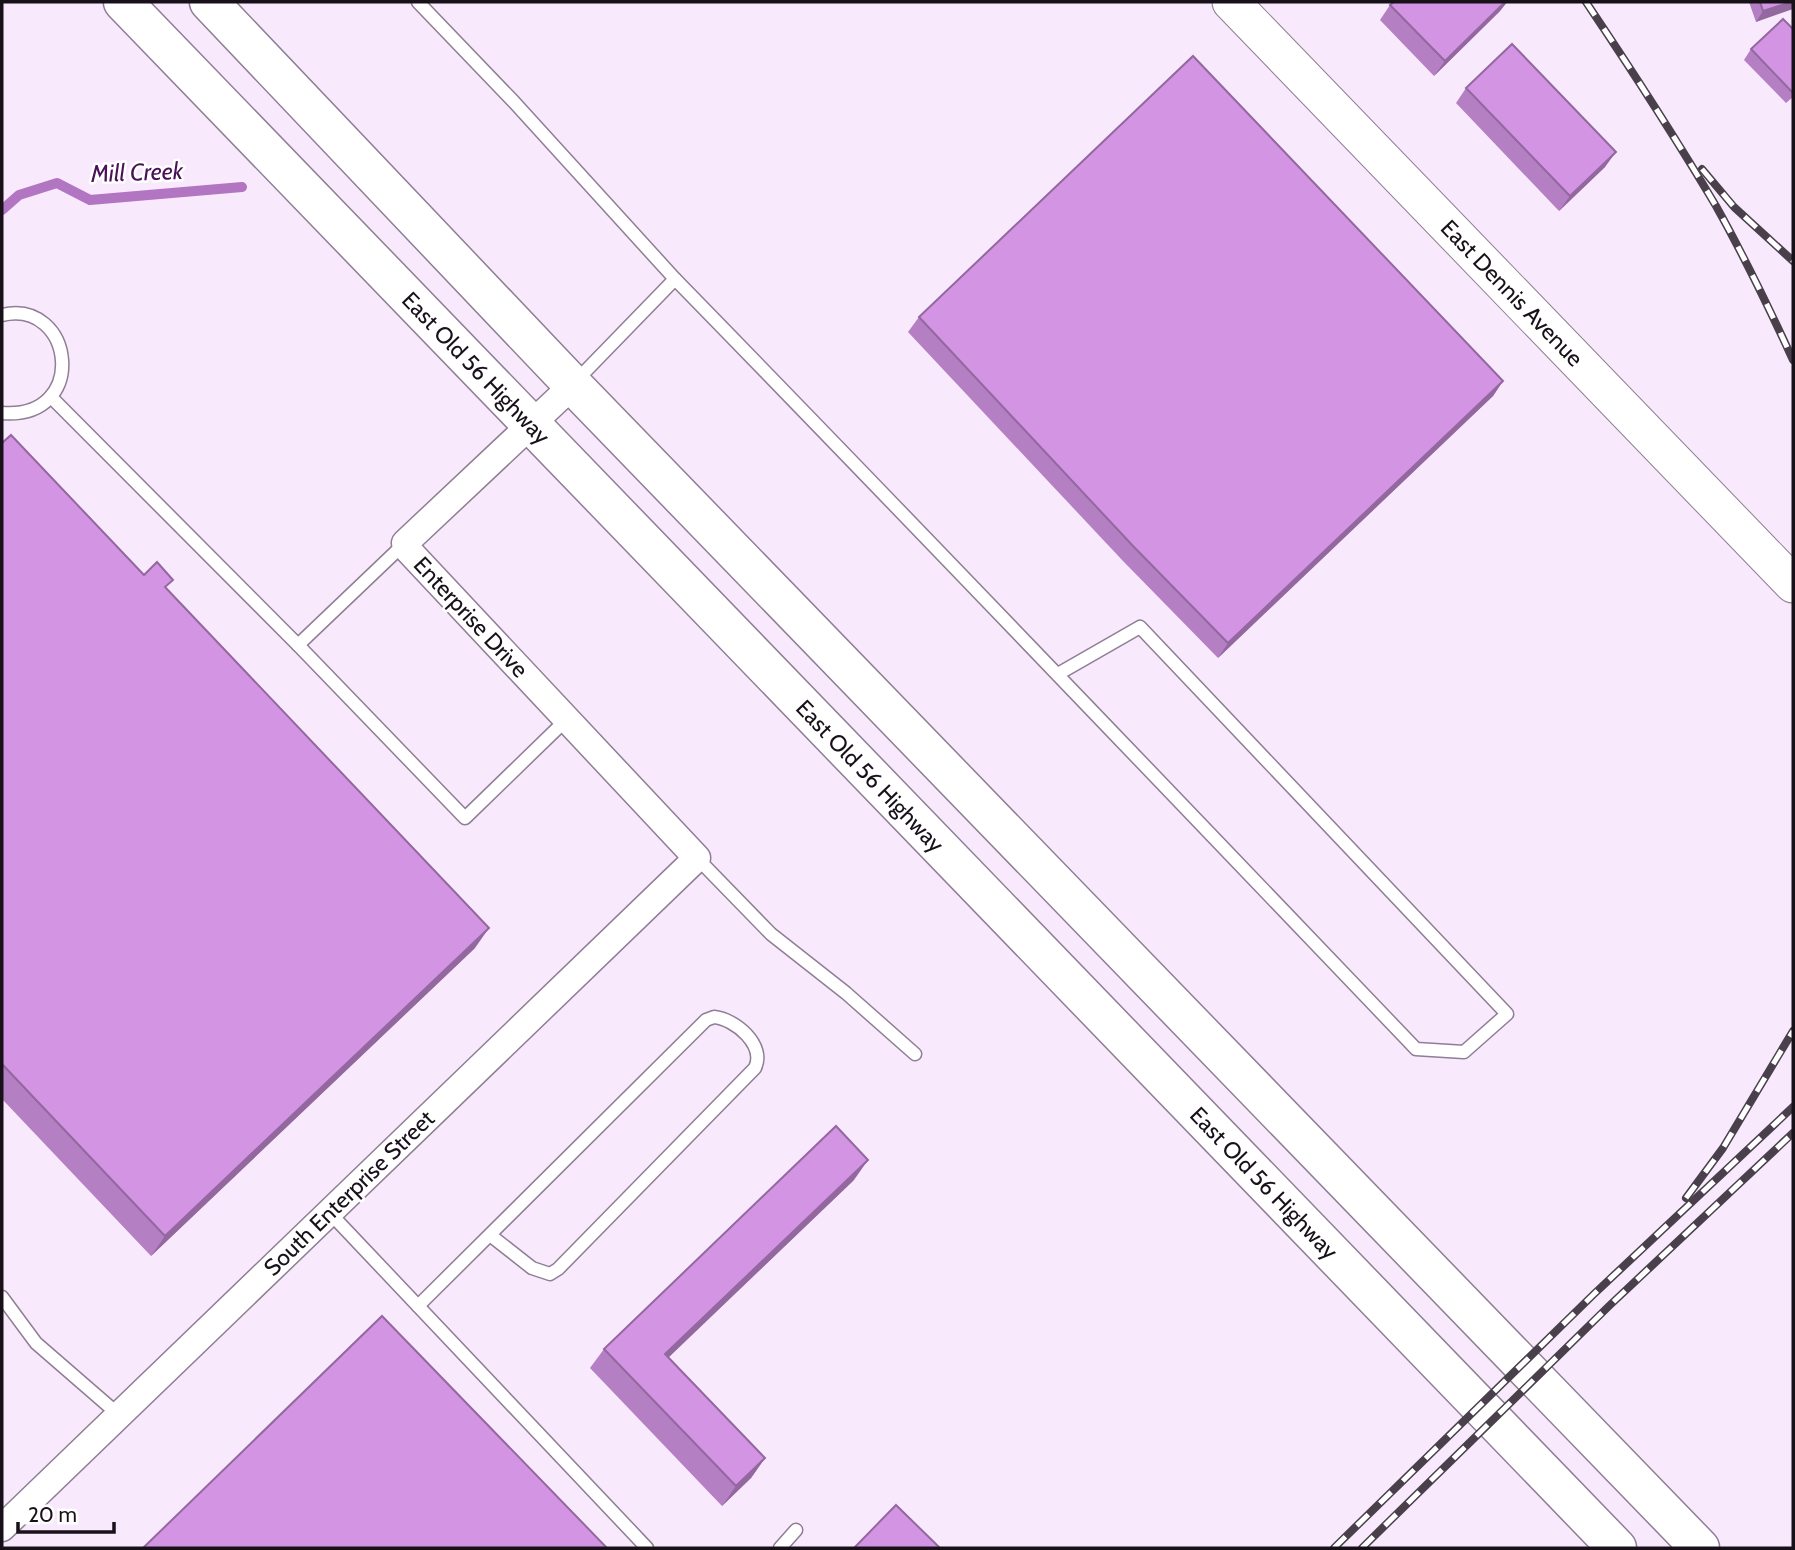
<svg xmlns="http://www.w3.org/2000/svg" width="1795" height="1550" viewBox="0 0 1795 1550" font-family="Cabin,sans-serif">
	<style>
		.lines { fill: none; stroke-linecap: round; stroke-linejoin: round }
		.stream { stroke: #b275c2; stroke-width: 10 }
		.lane-casing { stroke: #8f7e94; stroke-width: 15 }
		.street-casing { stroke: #8f7e94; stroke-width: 29 }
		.secondary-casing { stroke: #8f7e94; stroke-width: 39 }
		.primary-casing { stroke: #8f7e94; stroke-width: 41 }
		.lane { stroke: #fff; stroke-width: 12 }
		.street { stroke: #fff; stroke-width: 26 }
		.secondary { stroke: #fff; stroke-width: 37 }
		.primary { stroke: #fff; stroke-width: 38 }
		.rail-casing { stroke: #49404c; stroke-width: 8 }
		.rail { stroke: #fff; stroke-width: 5; stroke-dasharray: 16; stroke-linecap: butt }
		.wall { fill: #b57fc3 }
		.shaded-wall { fill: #93689f }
		.building { fill: #d294e3; stroke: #93689f; stroke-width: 2 }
		.labels { text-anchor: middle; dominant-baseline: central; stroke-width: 5; stroke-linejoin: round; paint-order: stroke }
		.street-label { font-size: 23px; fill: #18111a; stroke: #fff }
		.water-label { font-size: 24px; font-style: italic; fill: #4a1058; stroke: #fff }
	</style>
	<rect width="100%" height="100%" fill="#f9e9fd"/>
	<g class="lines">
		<path class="stream" d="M2 210 19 195 57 183 90 200 242 187"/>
		<g class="lane-casing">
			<g id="lane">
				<path d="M418 2 514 102 675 279 575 382"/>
				<path d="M675 279C924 534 1170 792 1416 1049L1464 1052 1507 1014 1140 627 1058 674"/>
				<path d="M2 315C74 298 90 420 2 413"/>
				<path d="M51 397 298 645 465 818 567 719"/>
				<path d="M298 645 405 543"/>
				<path d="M697 858 771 934 846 993 915 1054"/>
				<path d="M329 1212 647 1548"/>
				<path d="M2 1297 36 1343 119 1415"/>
				<path d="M418 1306 706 1020 714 1017C735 1019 766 1045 755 1068L558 1269 550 1274 532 1268 490 1235"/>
				<path d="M780 1548 796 1530"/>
			</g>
		</g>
		<g class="street-casing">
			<path id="street" d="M2 1528 697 858 408 550 405 543 573 385"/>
		</g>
		<g class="secondary-casing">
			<path id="secondary" d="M1231 2 1793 584"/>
		</g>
		<g class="primary-casing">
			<g id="primary">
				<path d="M123 2 1617 1548"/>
				<path d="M209 2 573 385 1700 1548"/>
			</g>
		</g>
		<use href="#lane" class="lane"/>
		<use href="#street" class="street"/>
		<use href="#secondary" class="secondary"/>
		<use href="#primary" class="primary"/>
		<g class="rail-casing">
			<g id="rail">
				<path d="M1586 2C1631 69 1675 137 1716 206 1744 256 1769 308 1793 360"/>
				<path d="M1702 169 1734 207 1793 261"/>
				<path d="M1686 1198 1723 1148 1793 1031"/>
				<path d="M1334 1548 1594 1294 1793 1107"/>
				<path d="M1362 1548 1609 1306 1793 1133"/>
			</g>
		</g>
		<use href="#rail" class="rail"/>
	</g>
	<g class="wall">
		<path d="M1507 2 1500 11 1434 76 1380 20 1390 5Z"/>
		<path d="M1749 2H1793L1756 22Z"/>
		<path d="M1793 29V97L1786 103 1744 60 1751 49Z"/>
		<path d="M1466 88 1605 167 1559 211 1456 103Z"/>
		<path d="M919 317 1503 381 1493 396 1218 658 1123 561 908 332Z"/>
		<path d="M2 443 144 575 167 589 475 948 151 1256 2 1099Z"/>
		<path d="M854 1180 668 1358 765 1458 751 1478 722 1506 590 1368 604 1349Z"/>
	</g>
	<g class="shaded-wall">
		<path d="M1505 2H1507L1500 11 1434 76 1445 61Z"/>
		<path d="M1791 2H1793V9L1756 22 1763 11Z"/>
		<path d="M1616 152 1605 167 1559 211 1570 196Z"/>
		<path d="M1503 381 1493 396 1218 658 1228 643Z"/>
		<path d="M489 928 475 948 151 1256 165 1236Z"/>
		<path d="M868 1160 854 1180 651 1374 665 1354Z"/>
		<path d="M765 1458 751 1478 722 1506 736 1486Z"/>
	</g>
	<g class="building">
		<path d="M1394 2H1505L1445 61 1390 5Z"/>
		<path d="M1760 2H1791L1763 11Z"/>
		<path d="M1783 19 1793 29V93L1751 49Z"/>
		<path d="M1512 44 1616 152 1570 196 1466 88Z"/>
		<path d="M1193 56 1503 381 1228 643 1133 546 919 317Z"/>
		<path d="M11 435 144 575 157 562 173 580 165 587 489 928 165 1236 2 1064V443Z"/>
		<path d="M836 1126 868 1160 665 1354 765 1458 736 1486 604 1349Z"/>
		<path d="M382 1316 607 1548H143Z"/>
		<path d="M896 1505 940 1548H854Z"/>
	</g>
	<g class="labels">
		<g class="street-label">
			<text transform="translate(1512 293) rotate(46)">East Dennis Avenue</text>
			<text transform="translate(476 368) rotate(46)">East Old 56 Highway</text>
			<text transform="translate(471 617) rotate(47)">Enterprise Drive</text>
			<text transform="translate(870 776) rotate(46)">East Old 56 Highway</text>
			<text transform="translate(1264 1183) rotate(46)">East Old 56 Highway</text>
			<text transform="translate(349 1193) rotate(-44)">South Enterprise Street</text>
		</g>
		<g class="water-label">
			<text transform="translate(137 172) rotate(-2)">Mill Creek</text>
		</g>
	</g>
	<rect width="1795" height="1550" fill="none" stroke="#18111a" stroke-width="7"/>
	<path d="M18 1522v10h96v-10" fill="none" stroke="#18111a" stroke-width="3.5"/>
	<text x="28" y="1522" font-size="21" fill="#18111a" stroke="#ffffff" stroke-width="5" paint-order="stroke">20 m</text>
</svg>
